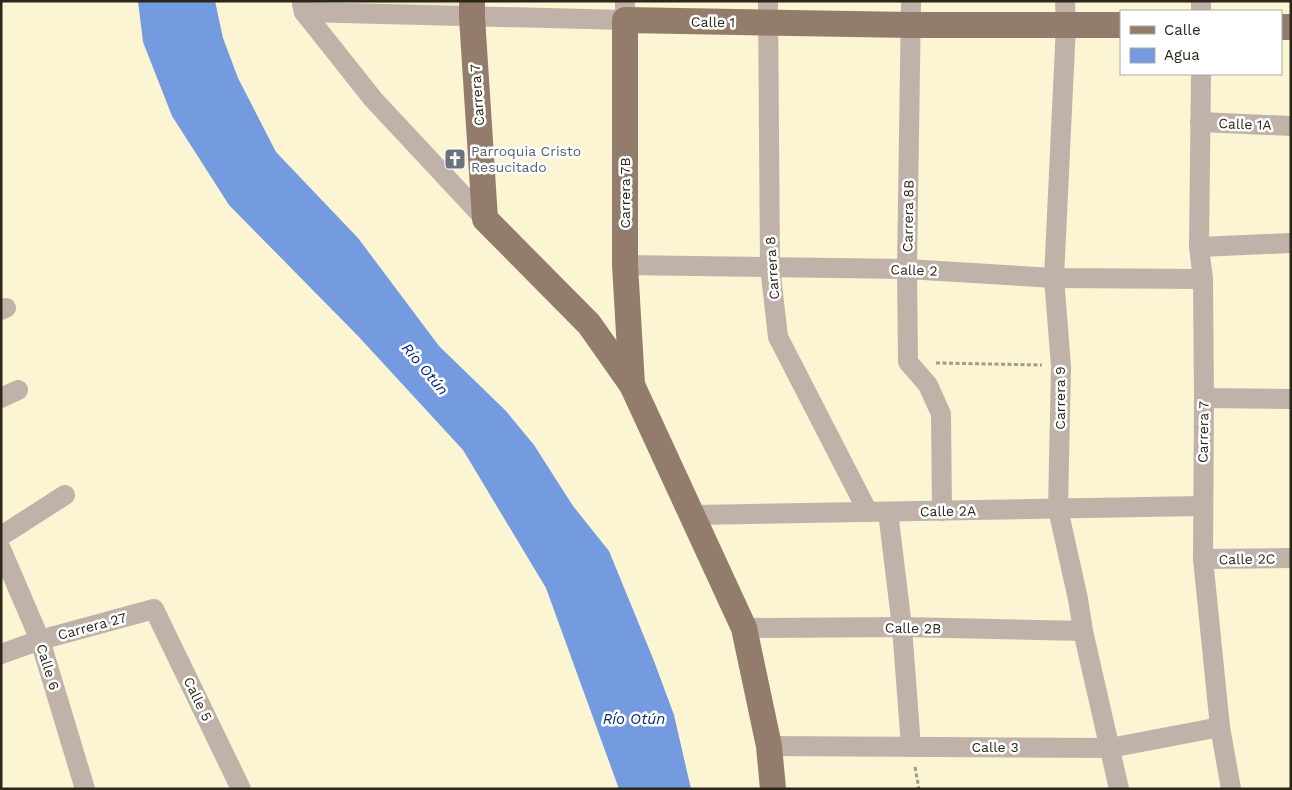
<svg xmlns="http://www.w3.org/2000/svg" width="1292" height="790" viewBox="0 0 1292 790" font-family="'Work Sans',sans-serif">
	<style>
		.built { fill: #f1e9c0 }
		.water { fill: #749ae0 }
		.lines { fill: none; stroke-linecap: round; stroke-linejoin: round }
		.path { stroke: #a29d84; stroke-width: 3; stroke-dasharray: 4 2.5; stroke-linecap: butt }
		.minor { stroke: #c0b2a9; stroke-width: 20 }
		.major { stroke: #937c6b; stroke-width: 26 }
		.labels { text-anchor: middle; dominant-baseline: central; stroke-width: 5; stroke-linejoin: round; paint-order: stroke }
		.street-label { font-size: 14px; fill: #2b281b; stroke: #fff }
		.worship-label { font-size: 14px; fill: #5b616d; stroke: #fff; text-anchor: start }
		.water-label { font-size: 15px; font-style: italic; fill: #032979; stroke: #fff }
	</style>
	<rect width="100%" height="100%" fill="#fbf5d3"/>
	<path class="built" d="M351 1H472V17L355 14Z"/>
	<path class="water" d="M138 1H215L223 38 238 78 276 152 358 238 439 346 506 411 534 445 573 506 609 551 654 661 674 715 691 789H619L546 588 463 450 358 336 229 205 172 116 143 42Z"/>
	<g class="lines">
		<g class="path">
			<path d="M936 363 1042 365"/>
			<path d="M915 767 919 789"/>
		</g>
		<g class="minor">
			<path d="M768 1 770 267 778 337 868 512"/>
			<path d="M911 1 907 269 908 362 928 385 941 414 942 511"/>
			<path d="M1065 1 1066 25 1054 278 1061 366 1058 509 1078 599 1083 631 1119 789"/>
			<path d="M1201 1V11"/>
			<path d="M302 4 304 12 373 99 485 219"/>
			<path d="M304 12 625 20V1"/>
			<path d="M1201 74 1199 247 1203 279 1204 398 1203 559 1220 727 1231 789"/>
			<path d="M1200 122 1291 126"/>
			<path d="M1199 247 1291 243"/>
			<path d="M625 265 907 269 1054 278 1203 279"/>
			<path d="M1 310 6 308"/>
			<path d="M1 398 18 390"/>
			<path d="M1204 398 1291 399"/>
			<path d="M888 512 902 627 911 747"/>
			<path d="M694 515 1202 506"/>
			<path d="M1 536 65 495"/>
			<path d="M1 549 40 640 85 789"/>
			<path d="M1203 559 1291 558"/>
			<path d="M744 628 902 627 1083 631"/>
			<path d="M1 654 40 640 154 609 241 789"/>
			<path d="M769 746 1110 748 1220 727"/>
		</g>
		<g class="major">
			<path d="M472 1V17L485 219 589 324 632 385 744 628 769 746 773 789"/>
			<path d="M1281 27H1291"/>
			<path d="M632 385 625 265V20L911 25H1121"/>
		</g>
	</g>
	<defs>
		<g id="church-square" transform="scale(1.125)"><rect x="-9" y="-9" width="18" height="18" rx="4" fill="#6b7280" stroke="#fff"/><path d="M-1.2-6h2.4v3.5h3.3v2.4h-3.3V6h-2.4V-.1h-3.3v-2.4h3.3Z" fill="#fff"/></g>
	</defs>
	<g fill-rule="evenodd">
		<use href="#church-square" x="455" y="159"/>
	</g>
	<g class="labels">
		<g class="street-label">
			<text transform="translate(713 22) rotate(1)">Calle 1</text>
			<text transform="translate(477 95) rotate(-94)">Carrera 7</text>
			<text transform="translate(1245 124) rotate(2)">Calle 1A</text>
			<text transform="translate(625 193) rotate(-90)">Carrera 7B</text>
			<text transform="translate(908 216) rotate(-89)">Carrera 8B</text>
			<text transform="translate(772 268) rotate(-94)">Carrera 8</text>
			<text transform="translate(914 270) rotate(2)">Calle 2</text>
			<text transform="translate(1060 398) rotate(-90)">Carrera 9</text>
			<text transform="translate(1203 432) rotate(-89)">Carrera 7</text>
			<text transform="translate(948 511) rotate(-1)">Calle 2A</text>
			<text transform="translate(1247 559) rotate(-1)">Calle 2C</text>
			<text transform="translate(92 626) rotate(-15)">Carrera 27</text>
			<text transform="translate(913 628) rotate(1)">Calle 2B</text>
			<text transform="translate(48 667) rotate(73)">Calle 6</text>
			<text transform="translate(198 699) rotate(64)">Calle 5</text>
			<text x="995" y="747">Calle 3</text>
		</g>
		<g class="worship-label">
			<text x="471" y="151">Parroquia Cristo<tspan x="471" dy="16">Resucitado</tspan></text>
		</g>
		<g class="water-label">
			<text transform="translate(425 369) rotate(50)">Río Otún</text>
			<text x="634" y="719">Río Otún</text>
		</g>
	</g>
	<rect width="1292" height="790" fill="none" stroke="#2b281b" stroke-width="5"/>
	<rect x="1120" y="10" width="162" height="65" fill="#ffffff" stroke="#aaa9a4"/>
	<rect x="1130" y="26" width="25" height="8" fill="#937c6b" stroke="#aaa9a4"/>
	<text x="1164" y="35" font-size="15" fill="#2b281b">Calle</text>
	<rect x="1130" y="48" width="25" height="15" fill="#749ae0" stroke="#aaa9a4"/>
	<text x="1164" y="60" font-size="15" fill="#2b281b">Agua</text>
</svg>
